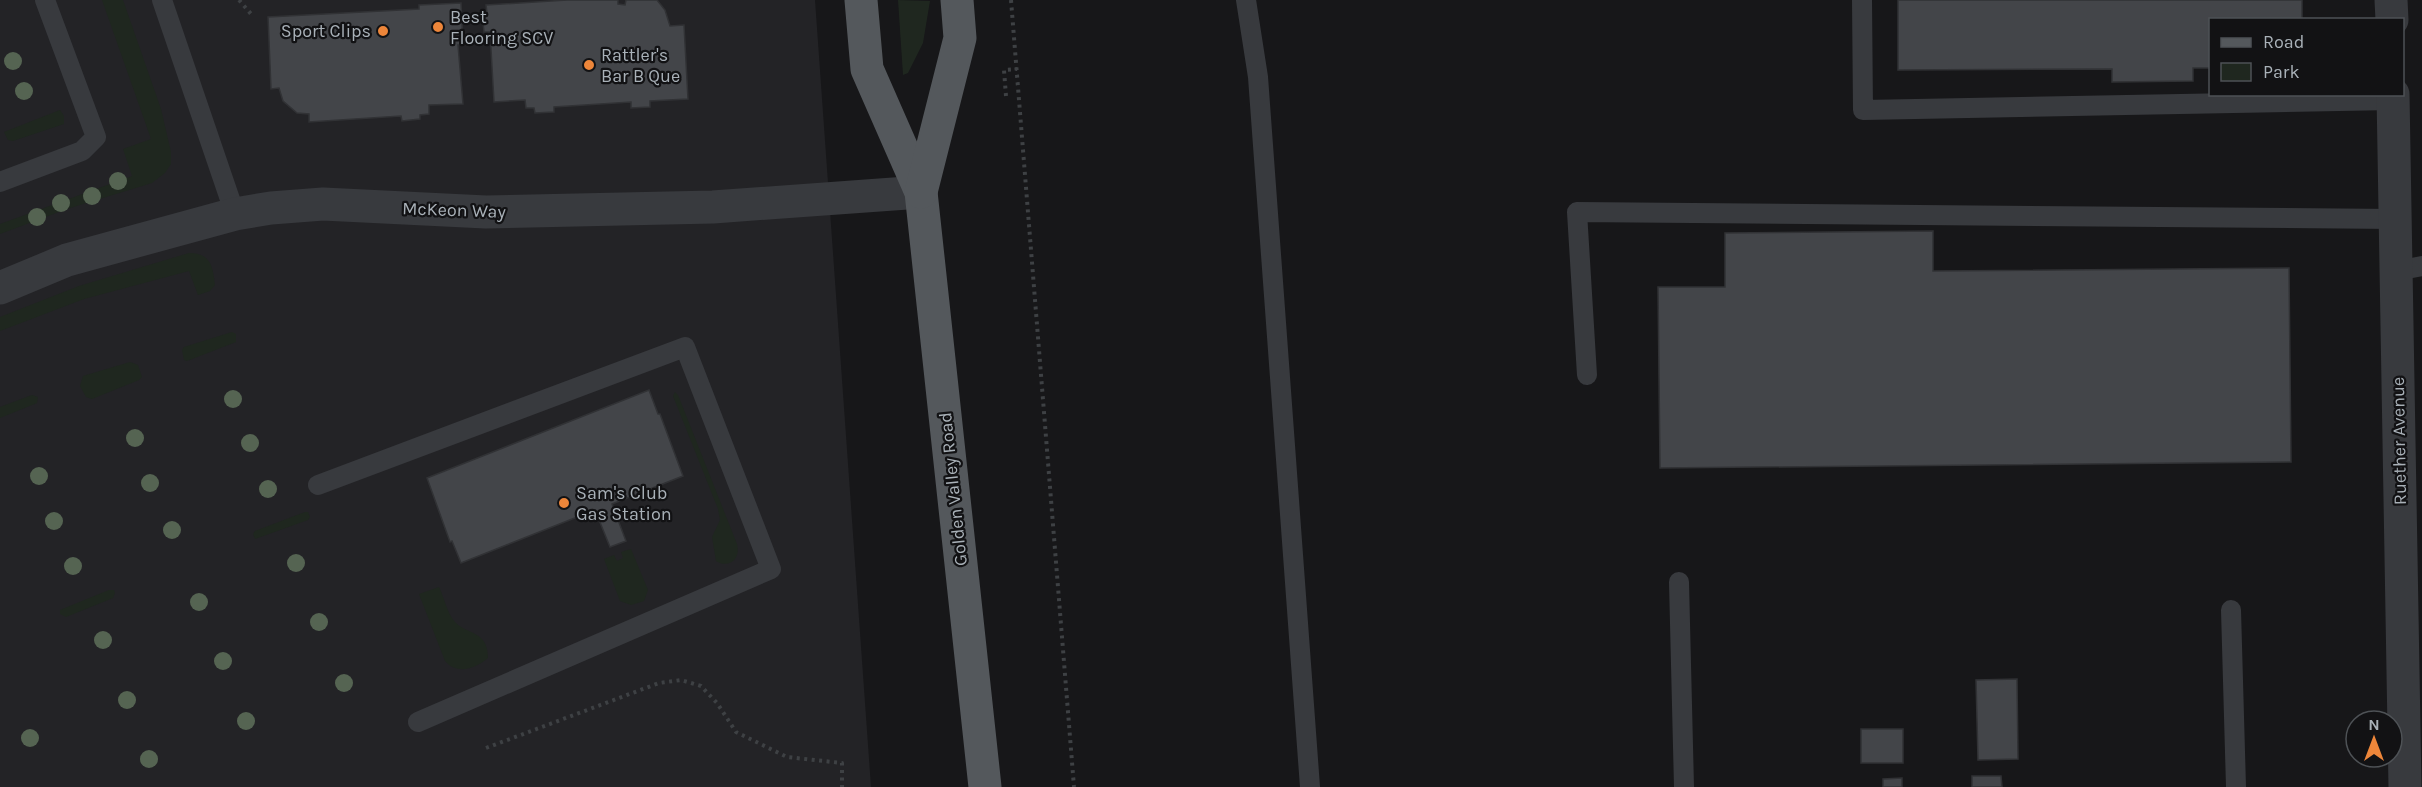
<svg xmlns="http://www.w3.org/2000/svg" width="2422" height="787" viewBox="0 0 2422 787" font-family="Karla,sans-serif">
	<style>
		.built { fill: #232326 }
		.green { fill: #1f271f }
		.building { fill: #434549; stroke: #313235; stroke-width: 1.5 }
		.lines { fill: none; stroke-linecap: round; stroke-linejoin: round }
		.path { stroke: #3e4144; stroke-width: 4; stroke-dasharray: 3 4.5; stroke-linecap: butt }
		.service { stroke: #383a3e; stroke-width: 20 }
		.tertiary { stroke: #383a3e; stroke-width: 33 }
		.primary { stroke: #54585c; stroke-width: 33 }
		.tree { fill: #556452 }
		.poi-dot { fill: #ed863a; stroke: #121214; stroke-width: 2 }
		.labels { text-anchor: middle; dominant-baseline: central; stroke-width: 4.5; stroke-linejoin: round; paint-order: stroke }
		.poi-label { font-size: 18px; fill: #a9b1b8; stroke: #121214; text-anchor: start }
		.street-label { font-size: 18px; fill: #a9b1b8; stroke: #121214 }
	</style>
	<rect width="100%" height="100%" fill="#171719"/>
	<path class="built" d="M0 0H815L871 787H0Z"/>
	<g class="green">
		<path d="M102 0H123L161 109 171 152V164L165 173 152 183 67 209 0 234V224L132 176 123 149 151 139Z"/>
		<path d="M898 0 930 1 923 43 908 73 903 75Z"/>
		<path d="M60 110 64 116V124L13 141 8 140 4 132Z"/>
		<path d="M189 253C211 253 213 267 215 285L210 291 198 295 189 271 84 299 0 331V317L79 286Z"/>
		<path d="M232 332 236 334V342L187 361 184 360 182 350 184 347Z"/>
		<path d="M130 362 138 365 142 377 139 380 92 399 86 397 80 386 83 376Z"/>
		<path d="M675 392 678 395 737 544C741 559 729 569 716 561L712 537 720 520 718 509 673 396Z"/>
		<path d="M32 395 38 397 37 403 0 418V407Z"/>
		<path d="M305 512H308L310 517 308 520 255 539 253 534 255 531Z"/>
		<path d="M631 549 648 590 644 601 631 605 620 601 604 559 614 555 617 561 623 558 621 552Z"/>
		<path d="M439 587C444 597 447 613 455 622 467 635 488 630 488 658 475 669 457 675 445 661L419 594Z"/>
		<path d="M109 590H114L115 593 113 598 66 617 60 614V610Z"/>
	</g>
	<g class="building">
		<path d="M567 0H618V4L625 5 626 0H657L665 10 670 26 684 25 688 99 650 101V107L631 108V102L554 107V112L535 113 534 108H526L525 100 494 102 490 32H484L482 13H487L486 5Z"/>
		<path d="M1898 0H2302V20H2210V68H2193V81L2112 82V69L1898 70Z"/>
		<path d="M461 3 463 45H458L463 104 429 105V114L420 115V119L402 121 401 116 309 122V114L297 113 283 101 279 88 271 89 268 17 419 9V5Z"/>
		<path d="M1933 231V271L2289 268 2291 462 1660 468 1658 287H1725V233Z"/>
		<path d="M649 390 658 414H660L683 476 612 504 626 541 610 547 595 510 461 563 452 541 450 542 427 478Z"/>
		<path d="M2017 679 2018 759 1978 760 1976 680Z"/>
		<rect x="1861" y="729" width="42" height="34"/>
		<path d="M1972 776H2001L2002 787H1972Z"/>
		<path d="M1902 778V787H1883V779Z"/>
	</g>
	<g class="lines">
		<g class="path">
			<path d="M239 0 251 14"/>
			<path d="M1011 0 1074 787"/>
			<path d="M1006 96 1004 70 1017 69"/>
			<path d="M486 748 659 683 681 680 701 686 717 703 736 732 787 757 842 763V787"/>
		</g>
		<g class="service">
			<path d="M162 0 235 214"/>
			<path d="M1246 0 1258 77 1310 787"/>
			<path d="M1862 0 1863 110 2393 100"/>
			<path d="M0 182 82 151 96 137 45 0"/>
			<path d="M2396 271 2422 266"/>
			<path d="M1587 375 1577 212 2395 219"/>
			<path d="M318 485 685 347 771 569 418 722"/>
			<path d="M1679 582 1684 787"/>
			<path d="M2231 610 2236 787"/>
		</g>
		<g class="tertiary">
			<path d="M2391 0 2392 20"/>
			<path d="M2393 94 2405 787"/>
			<path d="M0 288 67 260 235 214 271 208 323 204 486 212 713 207 921 192"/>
		</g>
		<g class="primary">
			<path d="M861 0 867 69 921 192 985 787"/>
			<path d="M921 192 960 38 957 0"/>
		</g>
	</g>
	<g class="tree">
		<circle cx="13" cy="61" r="9"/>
		<circle cx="24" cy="91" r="9"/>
		<circle cx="118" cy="181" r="9"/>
		<circle cx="92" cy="196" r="9"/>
		<circle cx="61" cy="203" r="9"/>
		<circle cx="37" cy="217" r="9"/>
		<circle cx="233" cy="399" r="9"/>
		<circle cx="135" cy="438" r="9"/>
		<circle cx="250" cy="443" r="9"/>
		<circle cx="39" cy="476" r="9"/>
		<circle cx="150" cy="483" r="9"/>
		<circle cx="268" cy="489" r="9"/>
		<circle cx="54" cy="521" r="9"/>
		<circle cx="172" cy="530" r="9"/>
		<circle cx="296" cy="563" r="9"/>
		<circle cx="73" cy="566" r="9"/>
		<circle cx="199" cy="602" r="9"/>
		<circle cx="319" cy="622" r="9"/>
		<circle cx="103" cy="640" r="9"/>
		<circle cx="223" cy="661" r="9"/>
		<circle cx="344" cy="683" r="9"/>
		<circle cx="127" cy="700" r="9"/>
		<circle cx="246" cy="721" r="9"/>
		<circle cx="30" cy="738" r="9"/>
		<circle cx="149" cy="759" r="9"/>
	</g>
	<g class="poi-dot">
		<circle cx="438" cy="27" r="6"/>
		<circle cx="383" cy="31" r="6"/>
		<circle cx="589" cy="65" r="6"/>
		<circle cx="564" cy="503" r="6"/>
	</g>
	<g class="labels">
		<g class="poi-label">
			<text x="450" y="17">Best<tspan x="450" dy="21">Flooring SCV</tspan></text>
			<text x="371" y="31" text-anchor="end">Sport Clips</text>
			<text x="601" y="55">Rattler's<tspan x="601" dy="21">Bar B Que</tspan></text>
			<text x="576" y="493">Sam's Club<tspan x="576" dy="21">Gas Station</tspan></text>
		</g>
		<g class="street-label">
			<text transform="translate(454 210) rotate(2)">McKeon Way</text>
			<text transform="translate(2399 441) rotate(-91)">Ruether Avenue</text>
			<text transform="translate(953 489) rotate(-96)">Golden Valley Road</text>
		</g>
	</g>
	<rect x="2209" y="18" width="195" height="78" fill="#121214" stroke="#4e5256" stroke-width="1.5"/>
	<rect x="2221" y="38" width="30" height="9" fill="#54585c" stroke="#4e5256" stroke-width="1.5"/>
	<text x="2263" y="48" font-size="18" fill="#a9b1b8">Road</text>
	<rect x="2221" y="63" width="30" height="18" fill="#1f271f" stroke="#4e5256" stroke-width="1.5"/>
	<text x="2263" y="78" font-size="18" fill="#a9b1b8">Park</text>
	<g transform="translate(2374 739)"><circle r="28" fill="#121214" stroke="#4e5256" stroke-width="1.5"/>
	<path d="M0-4.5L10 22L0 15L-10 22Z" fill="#ed863a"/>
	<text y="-9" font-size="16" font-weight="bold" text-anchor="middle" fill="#a9b1b8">N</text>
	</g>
</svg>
